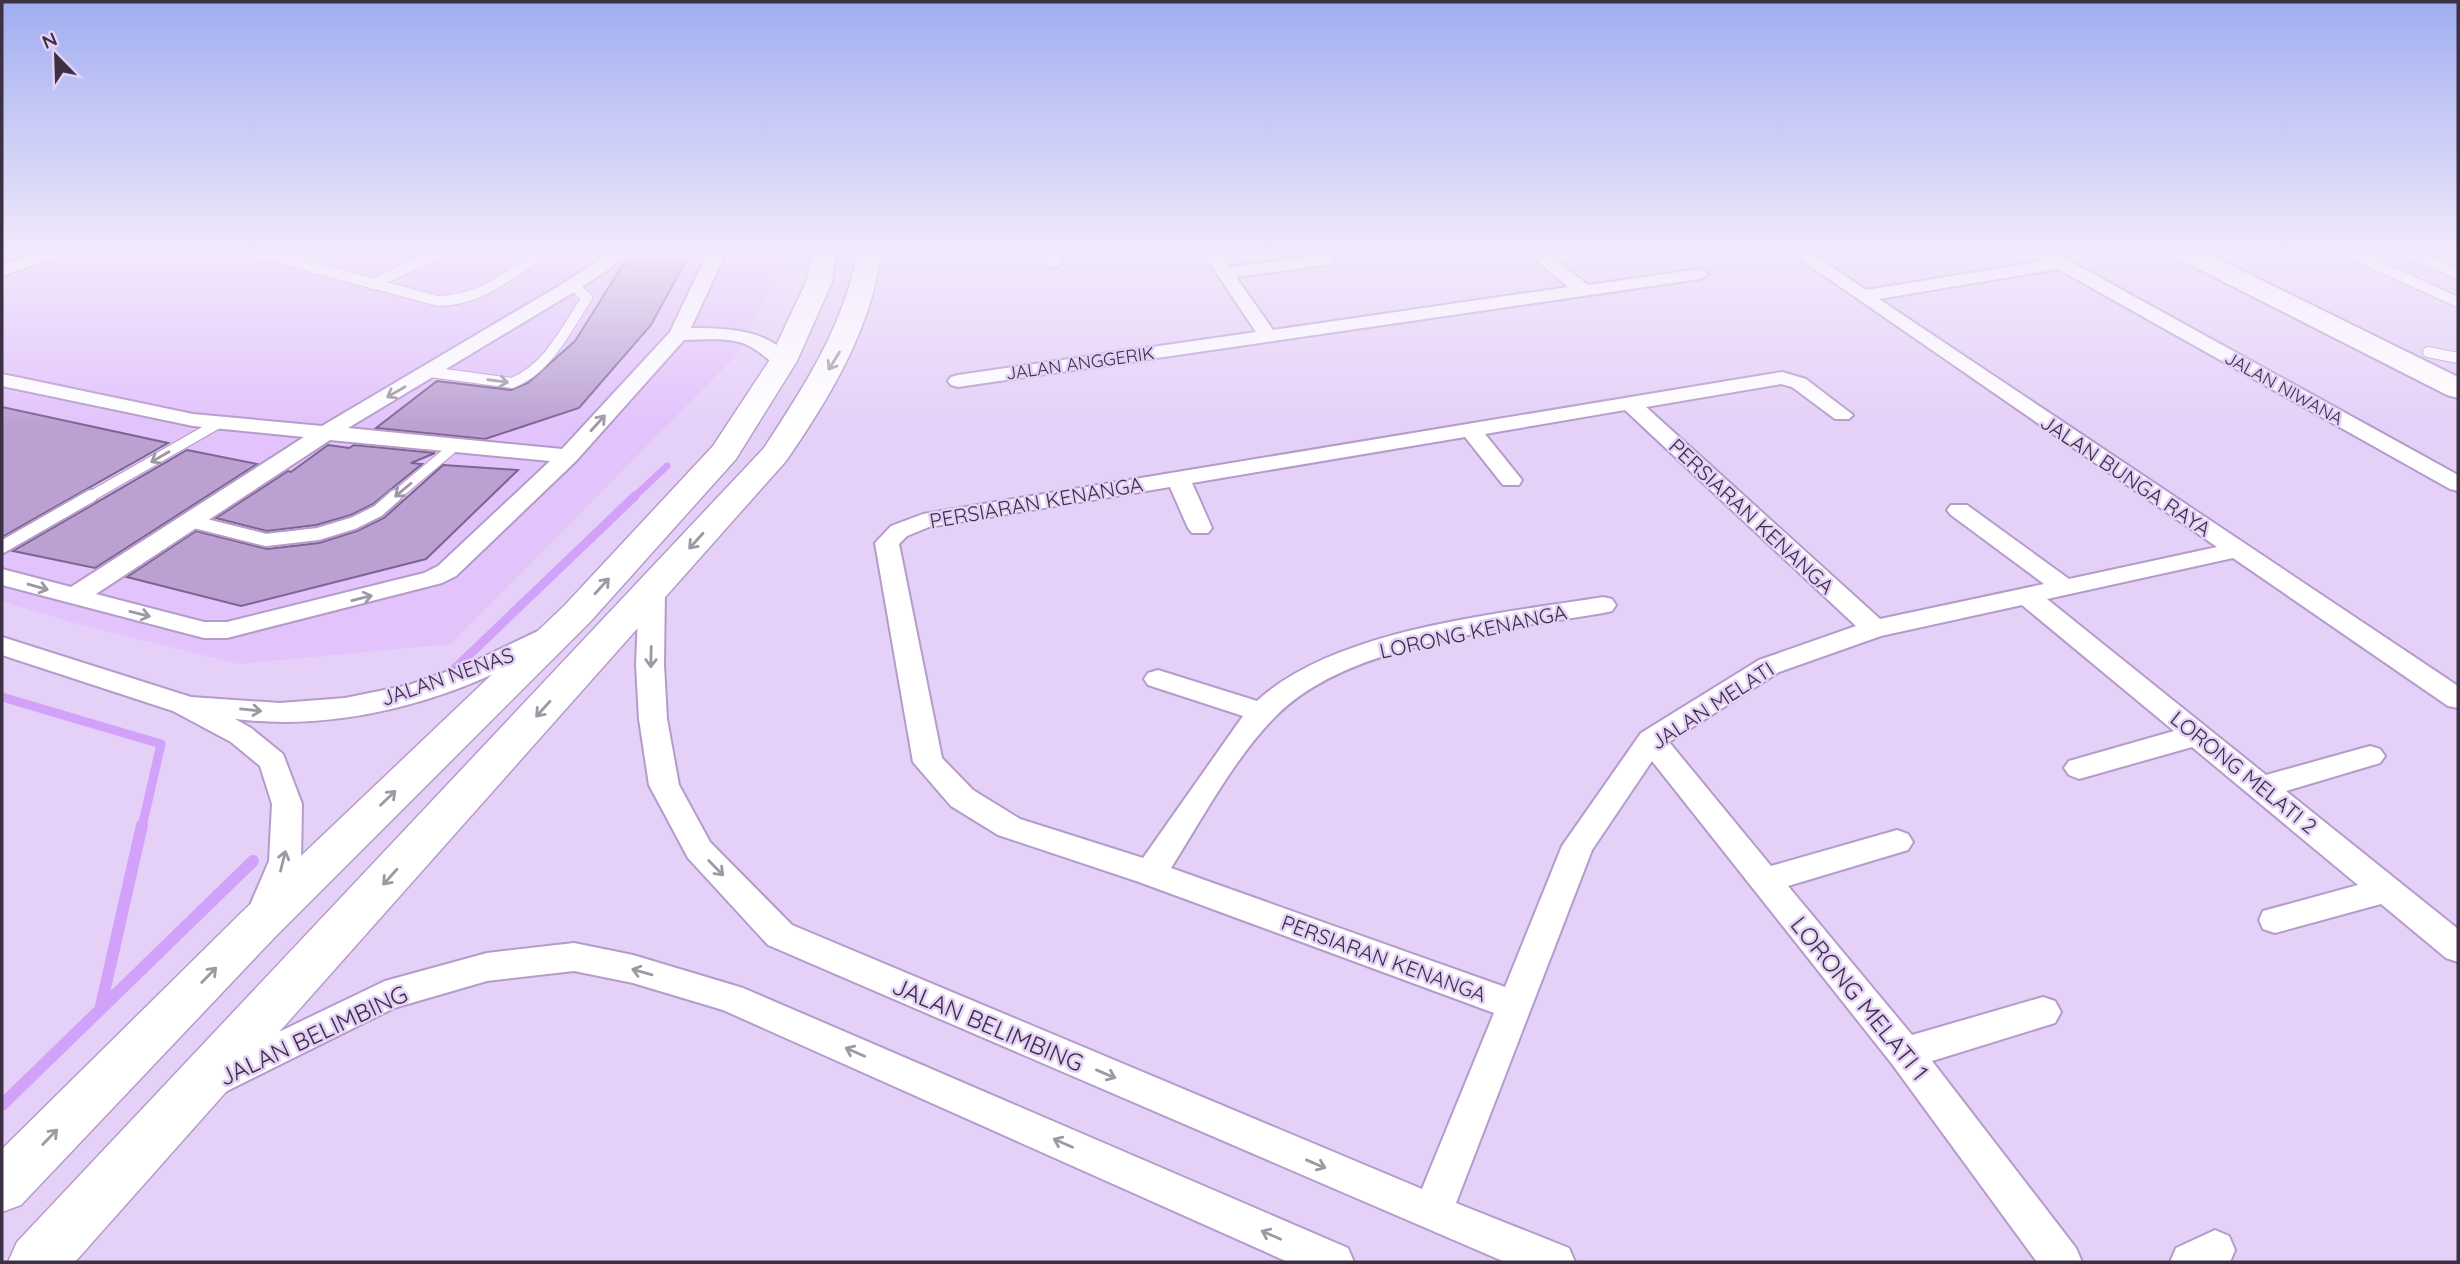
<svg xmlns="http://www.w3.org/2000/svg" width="2460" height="1264" viewBox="0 0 2460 1264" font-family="Quicksand,sans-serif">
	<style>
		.built { fill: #e2c3fc }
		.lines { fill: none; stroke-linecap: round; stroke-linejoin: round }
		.stream-far2 { stroke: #d2a2fa; stroke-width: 7 }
		.stream-far1 { stroke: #d2a2fa; stroke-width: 9 }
		.stream { stroke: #d2a2fa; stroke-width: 12 }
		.building { fill: #bba1d2; stroke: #7d6492; stroke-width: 2 }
		.lane-far1-casing { stroke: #b59bcb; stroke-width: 12 }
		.lane-casing { stroke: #b59bcb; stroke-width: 16 }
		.street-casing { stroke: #b59bcb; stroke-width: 4 }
		.secondary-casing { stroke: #b59bcb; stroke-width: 3 }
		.primary-casing { stroke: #b59bcb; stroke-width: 4 }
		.lane-far1 { stroke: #fff; stroke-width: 10 }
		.lane { stroke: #fff; stroke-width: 12 }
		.street { fill: #fff; fill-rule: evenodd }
		.secondary { fill: #fff; fill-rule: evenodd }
		.primary { fill: #fff; fill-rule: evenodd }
		.oneway { stroke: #9d98a2 }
		.labels { text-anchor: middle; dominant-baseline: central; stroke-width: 5; stroke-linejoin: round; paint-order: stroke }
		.far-street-label { font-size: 18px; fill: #3b3044; stroke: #e5d0f8 }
		.street-label { font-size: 21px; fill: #3b3044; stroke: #e5d0f8 }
		.near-street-label { font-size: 24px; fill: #3b3044; stroke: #e5d0f8 }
	</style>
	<rect width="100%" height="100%" fill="#e5d0f8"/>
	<path class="built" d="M64 250H786L738 354 451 644 239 664 81 625 2 601V273Z"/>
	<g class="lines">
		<path class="stream-far2" d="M633 498 667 466"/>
		<g class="stream-far1">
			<path d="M448 675 635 496"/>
			<path d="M2 697 161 744 142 827"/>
		</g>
		<g class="stream">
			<path d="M101 1006 142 825"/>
			<path d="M2 1105 253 861"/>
		</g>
	</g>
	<g class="building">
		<path d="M692 250 651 325 579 408 485 439 376 428 437 381 511 390 528 383 575 341 631 252Z"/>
		<path d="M2 407 168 443 2 537Z"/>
		<path d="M328 445 349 448 354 445 435 453 411 463 422 464 373 504 351 515 316 525 267 531 216 518 288 471 291 472Z"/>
		<path d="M187 450 257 464 95 568 13 551Z"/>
		<path d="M443 465 518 470 426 559 241 606 127 577 196 531 267 549 319 543 357 531 384 518Z"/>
	</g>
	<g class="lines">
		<g class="lane-far1-casing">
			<g id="lane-far1">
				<path d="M248 250 438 301C475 301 501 281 530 261L531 255 527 250"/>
				<path d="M2343 250 2458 302"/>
				<path d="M2403 250 2458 274"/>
				<path d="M286 260 310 250"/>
				<path d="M372 284 446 250"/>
				<path d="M2428 352 2458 358"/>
				<path d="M430 372 512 383C548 369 566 329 587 298L573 285"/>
				<path d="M88 498 219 423"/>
				<path d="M393 498 455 446"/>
			</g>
		</g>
		<g class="lane-casing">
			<g id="lane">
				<path d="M190 521 266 540 318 534 354 523 378 511 395 496"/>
				<path d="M2 547 91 496"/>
			</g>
		</g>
		<g class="street-casing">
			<g id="street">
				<path d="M42 250H67L65 254 2 276V265Z"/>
				<path d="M608 250H626L612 267 579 289 348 428 562 449 670 332 709 250H727L691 328C727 328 770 329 793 361L790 365C773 369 765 354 751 347 733 336 705 340 684 340L576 461 456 576 442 583 227 638H204L2 585V569L71 587 304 437 193 426 2 386V374L193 414 322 426 567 281 600 259ZM330 440 550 461 438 566 424 573 227 622H204L96 594Z"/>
				<path d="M1040 250H1058L1064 262 1055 267 1049 266Z"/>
				<path d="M1201 250H1218L1229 267 1325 255 1331 256 1334 260 1331 264 1325 265 1236 277 1273 330 1568 287 1524 250H1543L1588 285 1700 269 1709 274 1700 279 958 387 951 385 948 381 951 377 958 375 1256 332Z"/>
				<path d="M1787 250H1807L1866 290 2043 261 2029 250H2050L2458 475V491L2450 489 2058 269 1879 299 2458 686V708L2448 706 2233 558 2047 599 2266 775 2370 746 2380 749 2385 756 2380 763 2286 791 2458 929V962L2446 958 2381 904 2275 933 2263 929 2259 920 2263 911 2358 885 2192 747 2079 779 2069 775 2064 768 2069 761 2174 731 2022 605 1881 636 1779 672 1669 742 1771 866 1897 830 1908 834 1913 842 1908 850 1788 886 1912 1035 2043 997 2055 1001 2061 1012 2055 1023 1932 1061 2076 1248 2082 1262H2037L1892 1064 1652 761 1592 850 1456 1203 1569 1248 1575 1262H1505L768 945 688 858 649 785 639 719 636 665 639 589 643 583 652 581 661 583 665 589 664 665 667 719 679 785 710 842 792 925 1422 1189 1494 1013 1139 882 998 835 951 806 913 762 875 543 891 526 923 514 1782 372 1806 379 1853 415 1849 419H1835L1792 387 1781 384 1646 407 1880 619 2044 584 1951 515 1947 510 1951 505H1967L2069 579 2217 547ZM1625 410 1856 626 1759 660 1641 733 1562 846 1505 987 1171 868C1202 819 1236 755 1277 715 1350 642 1505 630 1603 613L1612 611 1616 605 1612 599 1603 597C1500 614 1336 628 1257 701L1158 670 1148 673 1144 679 1148 685 1243 716 1143 858 1020 819 973 790 942 758 899 544 907 536 929 527 1170 487 1188 528 1192 533H1208L1212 528 1192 483 1465 437 1503 485H1519L1522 480 1485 434Z"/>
				<path d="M538 631 547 634 551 640 547 646C455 700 343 732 235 719L251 728 283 754 302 804 301 861 276 919 264 923 252 919 248 910 269 861 272 804 260 766 231 742 173 711 2 655V637L191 697 280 703 345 698 409 685 471 663Z"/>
				<path d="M574 943 633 955 743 988 1348 1248 1354 1262H1288L723 1010 633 983 574 971 487 981 394 1008 223 1093 210 1089 205 1077 210 1065 385 981 487 953Z"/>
				<path d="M2215 1230 2229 1236 2235 1250 2230 1262H2170L2176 1248Z"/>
			</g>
		</g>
		<g class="secondary-casing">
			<g id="secondary">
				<path d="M813 250H837L832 282 797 361 736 459 590 622 274 938 21 1205 2 1212V1149L242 912 564 606 713 446 769 361 806 282Z"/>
				<path d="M858 250H882C871 329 831 396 786 461L75 1262H8L17 1242 764 448C805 385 844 326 858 250Z"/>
			</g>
		</g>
		<g class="primary-casing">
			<path id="primary" d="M2167 250H2200L2458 377V398L2447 395 2171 255Z"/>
		</g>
		<use href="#lane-far1" class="lane-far1"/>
		<use href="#lane" class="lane"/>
		<use href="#street" class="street"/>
		<use href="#secondary" class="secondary"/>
		<use href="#primary" class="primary"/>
	</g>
	<defs><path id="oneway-shaft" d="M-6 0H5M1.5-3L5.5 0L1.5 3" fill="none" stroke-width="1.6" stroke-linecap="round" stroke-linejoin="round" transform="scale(1.75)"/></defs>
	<g class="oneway">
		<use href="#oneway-shaft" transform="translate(834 361) rotate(122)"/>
		<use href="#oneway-shaft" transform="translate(498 381) rotate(8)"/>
		<use href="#oneway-shaft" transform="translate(396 392) rotate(150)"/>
		<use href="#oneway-shaft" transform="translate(598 423) rotate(-48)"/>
		<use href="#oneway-shaft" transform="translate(160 457) rotate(150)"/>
		<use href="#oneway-shaft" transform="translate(403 490) rotate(140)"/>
		<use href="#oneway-shaft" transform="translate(696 541) rotate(132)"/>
		<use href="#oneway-shaft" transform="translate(602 586) rotate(-48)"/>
		<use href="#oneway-shaft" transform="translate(38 587) rotate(16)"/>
		<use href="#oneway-shaft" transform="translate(362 598) rotate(-14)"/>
		<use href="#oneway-shaft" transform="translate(140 614) rotate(14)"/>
		<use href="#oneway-shaft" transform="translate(651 657) rotate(91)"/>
		<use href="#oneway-shaft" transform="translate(543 709) rotate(132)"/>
		<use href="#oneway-shaft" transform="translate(251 710) rotate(6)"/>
		<use href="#oneway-shaft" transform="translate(388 798) rotate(-44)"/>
		<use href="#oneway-shaft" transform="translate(283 861) rotate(-76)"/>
		<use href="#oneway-shaft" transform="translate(716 868) rotate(46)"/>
		<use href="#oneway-shaft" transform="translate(390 877) rotate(132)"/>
		<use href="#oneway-shaft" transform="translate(642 972) rotate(-164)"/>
		<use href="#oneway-shaft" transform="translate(209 975) rotate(-46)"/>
		<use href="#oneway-shaft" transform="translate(855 1052) rotate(-156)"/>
		<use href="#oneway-shaft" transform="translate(1106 1074) rotate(23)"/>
		<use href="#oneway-shaft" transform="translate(50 1137) rotate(-46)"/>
		<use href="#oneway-shaft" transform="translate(1063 1143) rotate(-156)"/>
		<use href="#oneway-shaft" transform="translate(1316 1164) rotate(23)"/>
		<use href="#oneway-shaft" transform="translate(1271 1235) rotate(-156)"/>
	</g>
	<linearGradient id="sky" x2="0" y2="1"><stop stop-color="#9fadef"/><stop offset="0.59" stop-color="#f3eafc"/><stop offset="1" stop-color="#f3eafc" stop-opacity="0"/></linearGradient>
	<rect width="2460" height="427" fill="url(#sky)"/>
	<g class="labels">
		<g class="far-street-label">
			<text transform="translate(1080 363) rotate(-8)">JALAN ANGGERIK</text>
			<text transform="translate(2284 388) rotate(29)">JALAN NIWANA</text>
		</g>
		<g class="street-label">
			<text transform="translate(2126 475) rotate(34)">JALAN BUNGA RAYA</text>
			<text transform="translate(1036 502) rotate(-10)">PERSIARAN KENANGA</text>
			<text transform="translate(1752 516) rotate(43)">PERSIARAN KENANGA</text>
			<text transform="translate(1473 631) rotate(-12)">LORONG KENANGA</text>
			<text transform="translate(447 676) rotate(-19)">JALAN NENAS</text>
			<text transform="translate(1712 705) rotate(-33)">JALAN MELATI</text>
			<text transform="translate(2244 772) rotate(39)">LORONG MELATI 2</text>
			<text transform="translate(1384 958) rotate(20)">PERSIARAN KENANGA</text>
		</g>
		<g class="near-street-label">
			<text transform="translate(1860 998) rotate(51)">LORONG MELATI 1</text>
			<text transform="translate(988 1024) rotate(23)">JALAN BELIMBING</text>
			<text transform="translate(313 1035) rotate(-25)">JALAN BELIMBING</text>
		</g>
	</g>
	<rect width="2460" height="1264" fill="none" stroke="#3b3044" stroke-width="7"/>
	<g transform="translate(56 56) rotate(337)" stroke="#e5d0f8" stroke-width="5" paint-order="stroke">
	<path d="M0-5L12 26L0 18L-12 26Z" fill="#3b3044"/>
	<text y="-10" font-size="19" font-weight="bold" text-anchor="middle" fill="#3b3044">N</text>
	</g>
</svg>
